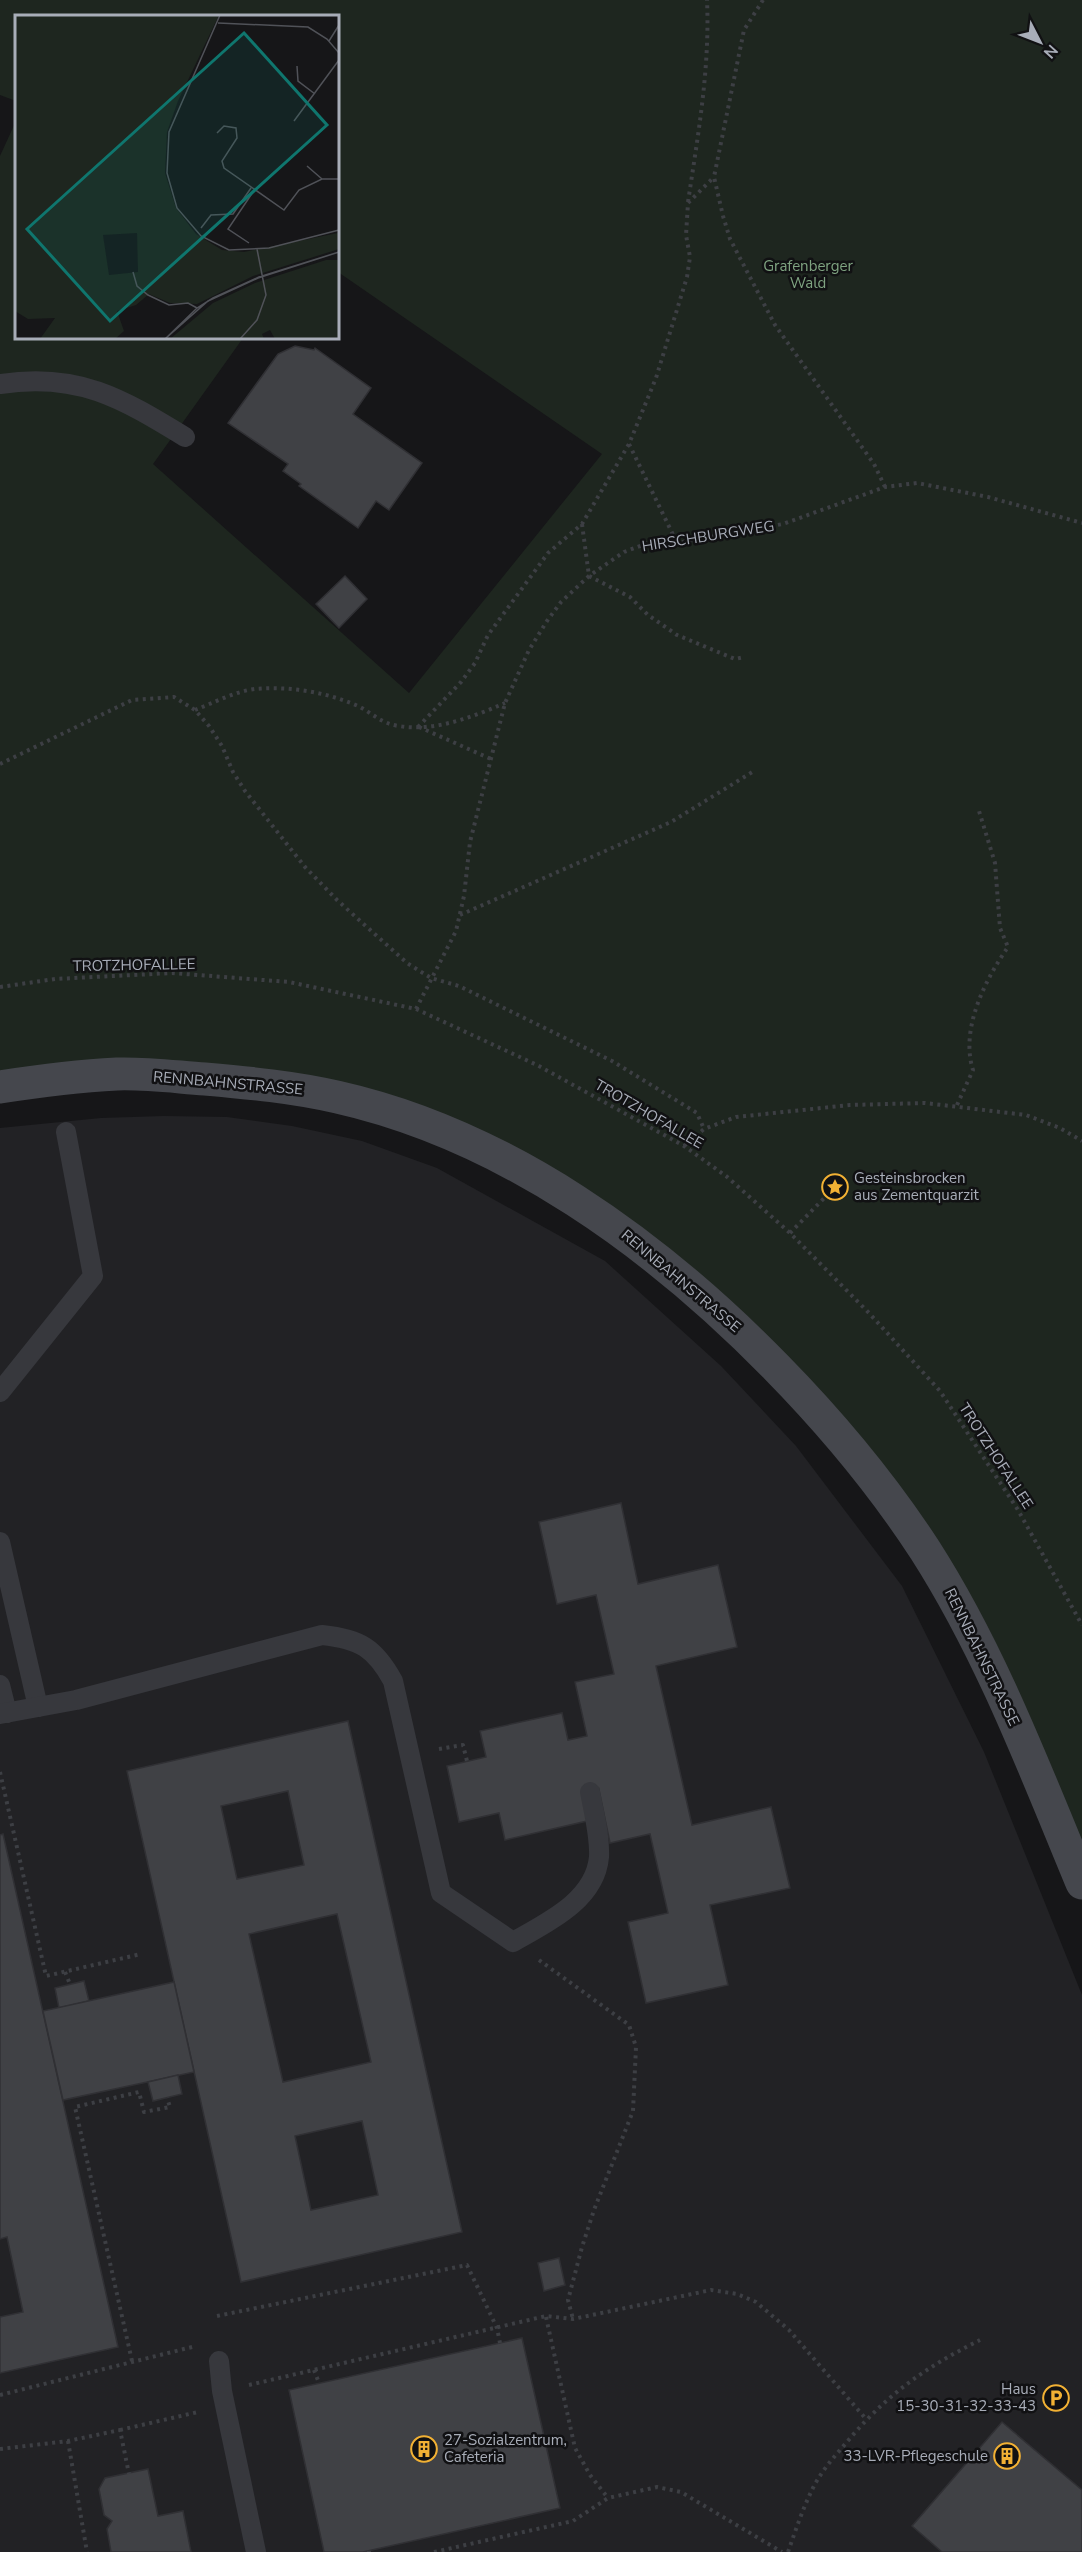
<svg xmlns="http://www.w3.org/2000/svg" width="1082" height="2552" viewBox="0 0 1082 2552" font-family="'Nunito Sans',sans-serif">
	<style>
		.built { fill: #222225 }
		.green { fill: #1e261f }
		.building { fill: #404145; stroke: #303034; stroke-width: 1.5; fill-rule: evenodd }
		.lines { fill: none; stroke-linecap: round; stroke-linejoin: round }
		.path { stroke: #3d3f44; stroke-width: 4; stroke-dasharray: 3 4.5; stroke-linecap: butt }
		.lane { stroke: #37383d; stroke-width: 20 }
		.secondary { stroke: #45474d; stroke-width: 33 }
		.labels { text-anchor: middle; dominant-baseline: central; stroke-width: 5; stroke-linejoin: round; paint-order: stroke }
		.park-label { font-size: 15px; fill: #7fa381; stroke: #111113 }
		.street-label { font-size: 15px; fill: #a8adb8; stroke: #111113 }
		.poi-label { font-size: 15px; fill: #a8adb8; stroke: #111113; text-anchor: start }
		.inset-road { fill: none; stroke: #505258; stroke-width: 1.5 }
		.view { fill: #0f766e; fill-opacity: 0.15; stroke: #0f766e; stroke-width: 3 }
		.inset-edge { fill: none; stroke: #a8adb8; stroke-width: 3 }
	</style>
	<rect width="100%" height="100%" fill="#161618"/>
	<path class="built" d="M164 1116 227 1117 292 1126 362 1141 437 1168 605 1261 721 1366 796 1446 902 1586 984 1752 1082 1995V2552H0V1128L101 1118Z"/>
	<path class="green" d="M0 0H1082V1856L1030 1727 803 1376 437 1116 0 1077V156L16 121V338H243L153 464 409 693 602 454 338 272V16H16V101L0 95Z"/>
	<g class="building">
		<path d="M295 346 314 350 315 348 371 388 353 414 422 463 389 510 376 501 358 528 299 486 301 484 283 471 288 464 228 423 278 354Z"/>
		<path d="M345 576 367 599 339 628 316 604Z"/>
		<path d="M621 1503 638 1584 718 1565 737 1647 656 1666 692 1825 771 1807 790 1888 710 1905 728 1985 646 2003 628 1922 668 1913 650 1834 610 1843 599 1790 587 1821 505 1840 499 1813 459 1822 447 1766 486 1757 480 1731 562 1713 568 1740 587 1736 575 1682 614 1674 596 1595 557 1604 539 1522Z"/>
		<path d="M348 1721 462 2232 241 2282 127 1771ZM288 1791 304 1865 237 1879 221 1806ZM337 1914 371 2062 283 2082 249 1934ZM362 2121 378 2195 311 2210 295 2136Z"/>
		<path d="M3 1834 118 2347 0 2373V2317L23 2312 7 2237 0 2239V1835Z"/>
		<path d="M84 1981 89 2001 59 2008 55 1988Z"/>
		<path d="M174 1982 194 2072 63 2100 43 2011Z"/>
		<path d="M178 2075 182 2094 153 2101 148 2082Z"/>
		<path d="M559 2258 565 2285 544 2291 538 2263Z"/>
		<path d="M522 2338 560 2508 363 2552H324L289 2390Z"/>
		<path d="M1002 2422 1082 2490V2552H942L912 2526Z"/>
		<path d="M148 2469 158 2516 183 2511 191 2552H111L107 2529 112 2521 104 2515 99 2489 105 2478Z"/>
	</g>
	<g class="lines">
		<g class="path">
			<path d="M763 0 744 30 714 177 723 216 730 239 775 325 874 464 885 487"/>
			<path d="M688 202C698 135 710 68 707 0"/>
			<path d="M629 444 677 543"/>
			<path d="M582 524 589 576 630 597 648 615 677 635 735 659 745 657"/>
			<path d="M195 710C213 703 236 691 255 689 290 686 326 692 358 706 372 713 382 724 399 726 434 732 473 717 505 703"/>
			<path d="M418 727 461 682 475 663 488 635 548 553 582 524 629 444 656 378 687 277 690 257 686 235 688 203 714 177"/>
			<path d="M419 727 491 759"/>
			<path d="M0 764 132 700 174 697 195 710 209 726 222 746 233 772 245 791 305 867 337 900 407 963 431 978 459 986 612 1061 697 1113 704 1129"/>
			<path d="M460 915 671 822 754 771"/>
			<path d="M0 987 55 979 172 973 289 982 416 1009 537 1065 684 1146 726 1176 790 1233 869 1313 940 1391 1018 1510 1082 1625"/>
			<path d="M416 1009 456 931 464 896 470 842 505 703 529 650 547 621 561 602 589 576 624 552 648 543H677L783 524 885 487 917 483 988 497 1082 523"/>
			<path d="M957 1105 973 1070C960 1029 985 980 1008 947L1000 928 995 863 979 811"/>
			<path d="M684 1146 704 1129 736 1117 850 1105 925 1103 1026 1115 1060 1128 1082 1141"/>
			<path d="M790 1233 835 1187"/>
			<path d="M439 1749 463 1745 467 1761"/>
			<path d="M0 1772 46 1976 141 1954"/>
			<path d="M539 1960 629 2025 636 2047 633 2111 594 2210 582 2247 568 2300 573 2319"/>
			<path d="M65 1972 70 1984"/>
			<path d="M217 2316 467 2265 497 2328 500 2343"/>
			<path d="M546 2317 575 2448 590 2475 608 2498"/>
			<path d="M132 2361 75 2107 139 2092 144 2112 170 2107 167 2098"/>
			<path d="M314 2370 319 2383"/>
			<path d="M249 2385 546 2316 573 2319 711 2290 737 2294 756 2302 789 2330 866 2419"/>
			<path d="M0 2395 196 2346"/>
			<path d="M120 2430 198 2412"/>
			<path d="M68 2441 87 2552"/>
			<path d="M0 2449 68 2441 120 2430 129 2474"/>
			<path d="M369 2551V2552"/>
			<path d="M434 2552 573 2521 608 2498 657 2487 681 2492 782 2552"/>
			<path d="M788 2552C795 2532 802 2511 811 2492 821 2470 837 2454 852 2436 890 2392 928 2366 980 2340"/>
		</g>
		<g class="lane">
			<path d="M0 384C78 372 121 398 185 437"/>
			<path d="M0 1392 93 1276 66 1132"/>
			<path d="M0 1542 38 1707"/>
			<path d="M0 1685 7 1713"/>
			<path d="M0 1714 76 1700 322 1635C360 1639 375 1648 393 1681L441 1893 513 1942C546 1923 595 1901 599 1857 600 1836 594 1813 590 1792"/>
			<path d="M219 2361 222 2391 256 2552"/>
		</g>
		<path class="secondary" d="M0 1087C38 1081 78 1076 117 1074 146 1073 176 1077 205 1079 250 1083 293 1087 337 1097 506 1135 657 1245 776 1367 831 1423 882 1484 925 1550 991 1653 1035 1770 1082 1883"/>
	</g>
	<defs>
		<g id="sight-ring" transform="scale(1.35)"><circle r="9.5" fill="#111113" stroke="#f2b134" stroke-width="1.5"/><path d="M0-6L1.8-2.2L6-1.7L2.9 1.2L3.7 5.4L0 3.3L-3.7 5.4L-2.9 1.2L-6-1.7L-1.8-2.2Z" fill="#f2b134"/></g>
		<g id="parking-ring" transform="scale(1.35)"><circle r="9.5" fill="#111113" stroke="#f2b134" stroke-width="1.5"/><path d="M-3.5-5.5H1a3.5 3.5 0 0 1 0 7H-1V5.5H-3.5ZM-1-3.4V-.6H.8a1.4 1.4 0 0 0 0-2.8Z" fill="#f2b134"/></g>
		<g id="building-ring" transform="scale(1.35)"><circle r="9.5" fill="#111113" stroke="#f2b134" stroke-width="1.5"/><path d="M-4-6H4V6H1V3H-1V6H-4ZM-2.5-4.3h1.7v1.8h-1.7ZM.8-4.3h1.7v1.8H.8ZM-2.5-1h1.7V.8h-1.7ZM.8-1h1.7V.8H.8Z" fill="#f2b134"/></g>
	</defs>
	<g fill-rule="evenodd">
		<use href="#sight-ring" x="835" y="1187"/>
		<use href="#parking-ring" x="1056" y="2398"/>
		<use href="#building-ring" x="424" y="2449"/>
		<use href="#building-ring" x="1007" y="2456"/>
	</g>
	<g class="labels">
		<g class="park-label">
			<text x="808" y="266">Grafenberger<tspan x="808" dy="17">Wald</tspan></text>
		</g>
		<g class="street-label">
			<text transform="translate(708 536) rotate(-9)">HIRSCHBURGWEG</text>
			<text transform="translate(134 965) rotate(-1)">TROTZHOFALLEE</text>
			<text transform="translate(228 1083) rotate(5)">RENNBAHNSTRASSE</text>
			<text transform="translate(649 1114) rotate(30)">TROTZHOFALLEE</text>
			<text transform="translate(681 1281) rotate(40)">RENNBAHNSTRASSE</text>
			<text transform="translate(996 1456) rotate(57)">TROTZHOFALLEE</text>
			<text transform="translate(982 1657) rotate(64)">RENNBAHNSTRASSE</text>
		</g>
		<g class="poi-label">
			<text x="854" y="1178">Gesteinsbrocken<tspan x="854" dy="17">aus Zementquarzit</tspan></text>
			<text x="1036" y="2389" text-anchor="end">Haus<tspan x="1036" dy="17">15-30-31-32-33-43</tspan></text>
			<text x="444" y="2440">27-Sozialzentrum,<tspan x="444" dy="17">Cafeteria</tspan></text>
			<text x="988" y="2456" text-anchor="end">33-LVR-Pflegeschule</text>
		</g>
	</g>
	<g transform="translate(15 15)">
		<rect width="324" height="324" fill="#161618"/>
		<path d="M0 0H204L163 86 152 117 150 158 161 193 181 219 207 235 229 237 323 218 324 234 238 261 182 289 155 288 134 279 121 290 102 296 109 316 100 324H25L40 303 13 304 0 296ZM122 218 123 257 94 260 88 220ZM311 245H324V323L260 324 255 315 247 319 249 324H155L198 288 240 268Z" fill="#1e261f" fill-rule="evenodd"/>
		<path class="inset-road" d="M205 0 154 117 152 158 162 193 186 221 214 235 254 233 324 215M203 8 293 12 312 24 324 38M314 26 324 10M282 51 283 66 300 79M279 106 324 45M202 118 209 111 221 113 222 123 207 146 209 153 269 195 284 175 307 164H324M292 151 307 164M186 213 196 200 218 199 236 173M234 228 213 214 240 174M118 257 122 271 133 280 154 290 173 288 182 293M150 324 182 293 198 283 244 262 324 237M150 324 193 286 243 263 324 237M225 324 242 305 251 280 242 234"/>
		<path class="view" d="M229 18 312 110 95 306 12 214Z"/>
		<rect width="324" height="324" class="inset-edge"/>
	</g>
	<g transform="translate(1040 42) rotate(132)" stroke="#111113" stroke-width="4.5" paint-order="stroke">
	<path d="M0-4.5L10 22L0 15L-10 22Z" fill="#a8adb8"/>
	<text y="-9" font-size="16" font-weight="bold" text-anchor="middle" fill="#a8adb8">N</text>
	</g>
</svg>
